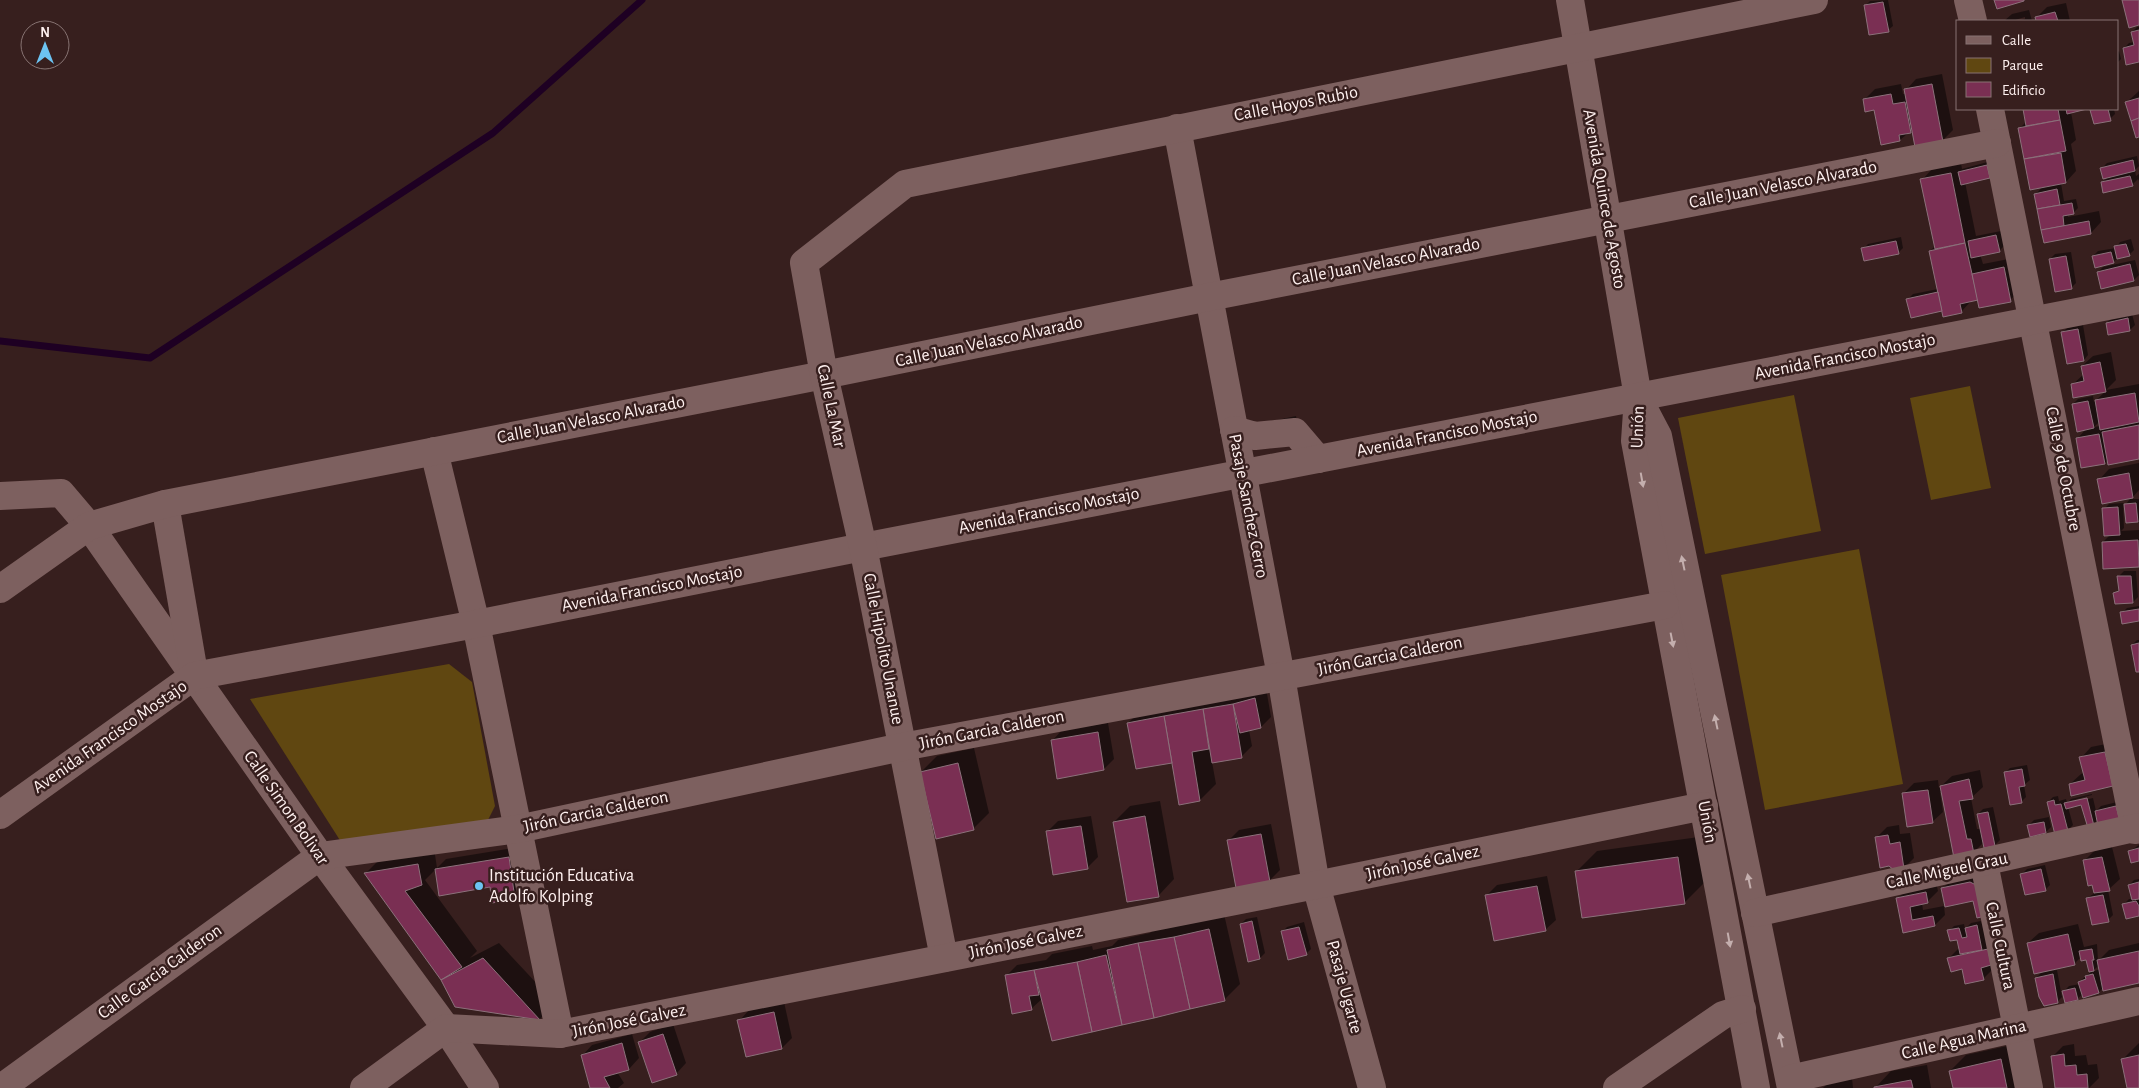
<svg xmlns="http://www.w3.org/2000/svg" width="2139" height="1088" viewBox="0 0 2139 1088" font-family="'Alegreya Sans',sans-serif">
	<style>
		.green { fill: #604711 }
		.shadow { fill: #0007; fill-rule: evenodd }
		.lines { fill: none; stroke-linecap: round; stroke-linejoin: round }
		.stream { stroke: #1e0023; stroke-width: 7 }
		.building { fill: #7a2f53; stroke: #8c717b }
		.minor { stroke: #7d605f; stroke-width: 28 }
		.oneway { fill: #c4afae }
		.poi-dot { fill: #6cc3f2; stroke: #371f1e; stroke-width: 2 }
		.labels { text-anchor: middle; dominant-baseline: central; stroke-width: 5; stroke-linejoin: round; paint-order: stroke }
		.street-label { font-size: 18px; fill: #fef0ef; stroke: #371f1e }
		.poi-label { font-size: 18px; fill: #fef0ef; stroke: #371f1e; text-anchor: start }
	</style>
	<rect width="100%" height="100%" fill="#371f1e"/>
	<g class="green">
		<path d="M1970 386 1991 488 1931 500 1910 398Z"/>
		<path d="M1794 395 1821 531 1705 554 1678 418Z"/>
		<path d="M1859 549 1903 784 1765 810 1721 575Z"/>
		<path d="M449 664 472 682 495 806 486 824 343 845 250 699Z"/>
	</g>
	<g class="shadow">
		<path d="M1888 0 1893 26 1888 30 1865 6 1870 1Z"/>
		<path d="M2066 3 2070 21H2037L2036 18 2047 7Z"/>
		<path d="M2029 10 2032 21H2017L2025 19V17L2012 21H2004L2012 14Z"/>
		<path d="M2137 27H2139V61L2124 48 2129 43 2135 42 2132 32Z"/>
		<path d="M2119 51 2121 59 2118 62V52Z"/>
		<path d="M1942 74 1953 130 1942 141 1913 129 1900 140 1875 109 1864 100 1875 89 1901 84 1903 94H1907L1906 90 1916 79Z"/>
		<path d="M2139 91V136L2127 102Z"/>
		<path d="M2024 109H2083L2071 112 2076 140 2071 144 2076 171 2066 182 2061 183 2064 201 2076 199 2078 208 2073 213 2068 214V217L2099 211 2101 222 2091 233 2045 242 2036 194 2043 186 2031 189 2020 128 2027 121Z"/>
		<path d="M2094 109H2114L2115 114 2110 119 2092 111Z"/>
		<path d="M2137 156 2139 166 2135 170 2136 176 2139 174V181L2138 179 2132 185 2102 183 2109 176 2102 168 2107 163Z"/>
		<path d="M1991 161 1994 172 1965 182 1976 236 2001 231 2004 246 1999 251 1980 254 1983 264 2014 258 2021 290 2010 300 1979 298 1972 300 1961 312 1908 299 1913 294 1938 289 1930 251 1936 245 1922 180 1932 169 1961 163 1962 169Z"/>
		<path d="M1901 237 1903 248 1898 253 1863 249 1868 244Z"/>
		<path d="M2131 239 2134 250 2129 255 2118 258 2113 262 2093 256 2098 251 2116 248 2120 242Z"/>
		<path d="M2071 252 2076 283 2071 288 2050 259 2055 254Z"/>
		<path d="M2135 260 2139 275 2134 280 2102 287 2098 272 2103 267Z"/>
		<path d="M2132 314 2135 325 2130 330 2107 323 2112 318Z"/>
		<path d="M2083 325 2088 355 2084 360 2062 333 2067 328Z"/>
		<path d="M2111 352 2116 380 2106 390 2139 384V458L2108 459 2105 463 2077 439 2087 428 2073 404 2078 399 2093 396 2094 402 2106 391 2074 397 2072 385 2084 374 2082 366 2093 356ZM2100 421 2101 426 2094 427Z"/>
		<path d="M1296 416 1300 436 1268 422Z"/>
		<path d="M2139 463V490L2133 497 2099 480 2109 469Z"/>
		<path d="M2130 499H2139V520L2137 521 2126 504Z"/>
		<path d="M2123 503 2124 528 2121 531 2139 530V566L2105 568 2103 542 2111 534 2104 509 2109 504Z"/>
		<path d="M2124 571H2136L2138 597 2133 602 2115 594 2120 589 2119 576Z"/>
		<path d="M2139 606V620L2122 613 2127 608Z"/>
		<path d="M2137 640H2139V670L2132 645Z"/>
		<path d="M1266 688 1271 717 1261 727 1249 730 1252 746 1241 757 1212 762 1216 784 1200 800 1173 761 1128 723 1139 712Z"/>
		<path d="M1108 723 1114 759 1104 769 1052 741 1062 730Z"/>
		<path d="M2116 742 2113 785 2070 784 2081 774 2084 773 2081 758 2091 747Z"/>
		<path d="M974 748 989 813 973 829 921 772 937 756Z"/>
		<path d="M2027 765 2030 780 2024 785 2026 797 2021 802 2005 773 2010 768Z"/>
		<path d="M1980 770 1983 787 1971 798 1977 829H1981L1978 814 1983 809 1993 807 2000 840 1995 845 1984 842 1973 853 1942 792H1940L1943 812 1932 822 1903 794 1914 783 1938 780 1939 788 1952 776Z"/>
		<path d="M2092 794V795L2070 801V803L2093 798 2096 811 2101 806 2121 801 2124 814 2098 820 2093 825 2082 803 2068 807 2073 825 2068 830 2048 802 2053 797 2058 796 2059 801 2066 799 2067 803 2071 799Z"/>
		<path d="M1160 801 1174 879 1159 895 1114 822 1130 806Z"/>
		<path d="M1091 816 1098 857 1087 868 1047 832 1058 821Z"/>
		<path d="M2049 817 2051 827 2046 832 2029 825 2034 820Z"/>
		<path d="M1271 824 1280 870 1270 880 1228 841 1239 830Z"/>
		<path d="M1899 825 1900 834 1910 833 1914 858 1904 868 1877 837 1887 827Z"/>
		<path d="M1699 837 1706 881 1685 902 1576 872 1597 851Z"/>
		<path d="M2139 845V860L2130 851Z"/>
		<path d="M519 847 525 887 515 898 493 901 491 886 436 869 425 880 477 951 470 958 499 943 555 1003 540 1019 455 1005 442 979 365 874 381 858 434 848 437 868 446 859Z"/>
		<path d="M2112 847 2120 879 2108 890 2113 915 2108 920 2087 898 2095 893 2085 860 2095 850Z"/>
		<path d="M2045 865 2050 885 2045 890 2022 874 2027 869Z"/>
		<path d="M1981 872 1974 899 1943 888 1953 878Z"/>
		<path d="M1547 876 1556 920 1545 930 1487 895 1497 885Z"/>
		<path d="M2139 879V915L2124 904 2129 899H2133L2129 885 2134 880Z"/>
		<path d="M1936 882 1938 891 1927 902 1922 903 1923 910 1944 906 1945 915 1935 925 1904 931 1898 898 1908 888Z"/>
		<path d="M1224 914 1240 984 1224 1000 1092 1030 1043 998 1031 1009 1007 975 1017 965 1046 960 1052 954 1092 946 1093 950 1112 946 1118 940 1150 933 1155 928Z"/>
		<path d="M1257 917 1265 953 1260 958 1249 960 1241 924 1246 919Z"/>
		<path d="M1981 921 1994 968 1984 978 1966 982 1963 968 1949 958 1960 947 1958 938 1949 931 1954 926 1964 924 1965 929 1971 923Z"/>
		<path d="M1304 922 1311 949 1306 954 1282 932 1287 927Z"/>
		<path d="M2078 924 2084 947 2097 944 2098 961 2109 950 2139 943V982L2104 987 2099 992 2083 994 2077 999 2064 991 2069 986 2080 984 2079 982 2093 970 2087 958 2081 957 2074 964 2028 943 2039 933ZM2099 965 2100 969 2092 972Z"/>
		<path d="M2057 970 2062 997 2057 1002 2036 978 2042 972Z"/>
		<path d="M784 1002 792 1038 782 1048 747 1056 739 1021 749 1010Z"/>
		<path d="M673 1024 686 1063 676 1074 639 1043 650 1032Z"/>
		<path d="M632 1034 639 1058 629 1069 617 1072 624 1083 618 1088H591L582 1056 592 1045Z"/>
		<path d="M2139 1043V1088H2129L2123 1059Z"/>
		<path d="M2016 1044 2026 1088H1954L1950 1071 1966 1055Z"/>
		<path d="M2074 1044 2075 1056 2086 1055 2088 1065 2097 1064 2099 1078 2089 1088H2056L2053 1056 2063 1046Z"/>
		<path d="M1927 1065 1931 1088H1875L1891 1071Z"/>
		<path d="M1852 1078 1853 1088H1823L1829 1082Z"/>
	</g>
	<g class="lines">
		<path class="stream" d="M0 341 150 358 493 133 642 0"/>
	</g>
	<g class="building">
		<path d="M1994 0H2024V1L1997 9Z"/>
		<path d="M2122 0H2139V25L2129 28Z"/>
		<path d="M1883 2 1889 32 1869 35 1864 5Z"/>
		<path d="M2055 12 2058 21H2036L2035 17Z"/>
		<path d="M2139 30V62L2126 65 2123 48 2134 45 2131 32Z"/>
		<path d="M1932 84 1943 142 1915 147 1904 89Z"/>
		<path d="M1891 94 1893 104 1905 102 1911 133 1899 135 1900 141 1881 145 1874 110 1865 112 1863 99Z"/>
		<path d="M2139 98V118L2131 121 2125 102Z"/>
		<path d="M2023 109H2058L2060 120 2026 126Z"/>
		<path d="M2066 109H2087L2067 114Z"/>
		<path d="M2097 109H2108L2111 121 2094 124 2090 110Z"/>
		<path d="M2139 118V137L2136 138 2131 121Z"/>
		<path d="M2060 120 2066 151 2024 159 2018 128Z"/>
		<path d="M2061 153 2066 183 2030 190 2024 159Z"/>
		<path d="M2133 160 2135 171 2103 179 2100 168Z"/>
		<path d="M1987 165 1990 178 1961 185 1958 172Z"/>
		<path d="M1951 173 1965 243 1935 249 1920 179Z"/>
		<path d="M2130 176 2133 186 2103 193 2101 182Z"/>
		<path d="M2057 189 2060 205 2037 209 2034 194Z"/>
		<path d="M2072 203 2074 214 2063 216 2064 226 2041 230 2037 209Z"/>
		<path d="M2089 221 2091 234 2044 243 2041 230Z"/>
		<path d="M1996 235 2000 252 1971 258 1968 241Z"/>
		<path d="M1896 241 1899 254 1864 261 1861 248Z"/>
		<path d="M1965 243 1978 300 1960 304 1962 313 1943 317 1929 251Z"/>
		<path d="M2126 244 2130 256 2117 259 2114 246Z"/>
		<path d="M2111 252 2114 263 2095 268 2092 256Z"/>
		<path d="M2066 256 2072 289 2055 292 2049 259Z"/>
		<path d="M2130 264 2134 281 2101 289 2097 272Z"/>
		<path d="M2004 267 2011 302 1979 308 1972 274Z"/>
		<path d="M1938 292 1942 311 1911 318 1906 299Z"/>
		<path d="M2128 318 2130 331 2108 335 2106 323Z"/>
		<path d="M2078 329 2084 361 2067 364 2061 332Z"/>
		<path d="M2100 362 2106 392 2073 398 2071 384 2084 381 2081 366Z"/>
		<path d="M2135 393 2139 422 2100 430 2095 400Z"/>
		<path d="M2088 401 2094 428 2077 432 2072 404Z"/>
		<path d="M2139 425V459L2108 465 2102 432Z"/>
		<path d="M2099 434 2105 464 2081 468 2076 438Z"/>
		<path d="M2129 473 2133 498 2102 504 2097 479Z"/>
		<path d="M2136 503 2138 522 2126 523 2124 504Z"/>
		<path d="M2118 507 2120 535 2104 536 2102 508Z"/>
		<path d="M2138 540 2139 567 2103 569 2102 542Z"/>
		<path d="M2117 576H2131L2133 603 2115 604 2113 593 2119 591Z"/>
		<path d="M2139 609V621L2122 624 2120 612Z"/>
		<path d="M2139 643V672H2136L2131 645Z"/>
		<path d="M1255 698 1261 728 1240 733 1233 704Z"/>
		<path d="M1233 704 1242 758 1212 763 1203 709Z"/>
		<path d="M1203 709 1209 749 1192 752 1200 801 1179 805 1164 716Z"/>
		<path d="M1164 716 1172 763 1136 769 1127 723Z"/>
		<path d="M1098 732 1104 770 1057 779 1051 740Z"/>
		<path d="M2105 752 2113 786 2071 796 2069 784 2085 780 2079 757Z"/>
		<path d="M958 763 974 830 936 839 920 772Z"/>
		<path d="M2022 769 2025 786 2019 787 2022 803 2010 805 2004 772Z"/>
		<path d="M1969 779 1973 799 1959 801 1967 839H1971L1974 854 1954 858 1940 786Z"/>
		<path d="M1928 790 1933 823 1907 827 1902 793Z"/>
		<path d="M2087 798 2094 826 2088 828 2081 805 2066 809 2064 803Z"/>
		<path d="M2054 800 2055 805 2061 804 2068 831 2055 835 2047 802Z"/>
		<path d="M2116 806 2120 821 2098 826 2095 811Z"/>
		<path d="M1988 812 1995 846 1984 848 1977 814Z"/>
		<path d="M1145 816 1159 897 1127 902 1113 822Z"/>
		<path d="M2044 822 2046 833 2030 837 2027 825Z"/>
		<path d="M1081 826 1088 869 1053 875 1046 831Z"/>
		<path d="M1261 834 1270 882 1236 888 1227 840Z"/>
		<path d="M1888 835 1890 844 1900 842 1904 869 1895 871 1889 866 1880 868 1875 837Z"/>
		<path d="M2139 848V861L2131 863 2128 851Z"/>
		<path d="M509 857 515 899 492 903 490 887 439 896 435 869Z"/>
		<path d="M1678 857 1685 904 1582 918 1575 871Z"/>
		<path d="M2102 857 2110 891 2094 893 2092 885 2088 886 2083 860Z"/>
		<path d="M418 864 422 885 405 891 462 967 441 980 364 873Z"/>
		<path d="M2041 869 2046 891 2025 895 2020 874Z"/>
		<path d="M1970 882 1978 886 1985 916 1977 918 1973 901 1945 907 1941 888Z"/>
		<path d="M2139 882V899L2132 900 2128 885Z"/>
		<path d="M1537 886 1546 931 1494 941 1485 895Z"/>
		<path d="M1926 892 1928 903 1910 907 1912 920 1933 916 1935 926 1903 933 1896 898Z"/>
		<path d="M2103 895 2109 922 2092 925 2086 898Z"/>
		<path d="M2136 901 2139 906V916L2126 919 2122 904Z"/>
		<path d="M1252 921 1260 959 1248 962 1240 924Z"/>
		<path d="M1977 925 1982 950 1960 954 1957 940 1950 941 1947 930 1959 928 1962 938 1967 937 1965 928Z"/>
		<path d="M1299 927 1307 955 1288 960 1281 931Z"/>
		<path d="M1209 929 1225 1001 1190 1009 1174 937Z"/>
		<path d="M2068 934 2075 965 2034 974 2027 943Z"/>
		<path d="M1174 937 1190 1009 1154 1018 1138 943Z"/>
		<path d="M1138 943 1154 1018 1122 1025 1107 950Z"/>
		<path d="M1988 949 1991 965 1981 968 1984 980 1965 984 1962 969 1951 972 1947 958Z"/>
		<path d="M2092 949 2094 960H2092L2094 971 2089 972 2086 960 2081 961 2079 951Z"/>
		<path d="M2139 951V983L2103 991 2097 960Z"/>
		<path d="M1106 955 1122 1025 1092 1032 1077 962Z"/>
		<path d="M483 958 540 1020 455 1007 441 980Z"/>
		<path d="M1077 962 1092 1032 1052 1041 1034 970Z"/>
		<path d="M1034 970 1039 995 1029 996 1032 1010 1012 1014 1005 975Z"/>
		<path d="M2053 974 2058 1003 2044 1006 2039 997 2035 978Z"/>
		<path d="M2093 974 2099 993 2083 998 2078 982 2086 979 2085 976Z"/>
		<path d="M2075 988 2078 1000 2065 1003 2062 991Z"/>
		<path d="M774 1012 782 1049 746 1057 737 1020Z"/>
		<path d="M663 1034 677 1075 652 1083 638 1042Z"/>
		<path d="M622 1043 629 1070 604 1077 610 1088H590L581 1055Z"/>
		<path d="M2064 1054 2065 1066 2076 1065 2077 1075 2087 1074 2088 1088H2055L2051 1056Z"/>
		<path d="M2139 1055V1088H2127L2121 1059Z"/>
		<path d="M2001 1059 2007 1088H1953L1949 1071Z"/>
		<path d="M1911 1080 1913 1088H1874V1087Z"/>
	</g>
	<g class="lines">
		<g class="minor">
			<path d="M1570 0 1638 397 1635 441 1756 1088"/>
			<path d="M1968 0 1973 21"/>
			<path d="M1990 109 2135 830"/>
			<path d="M1177 128 1281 676 1316 885 1372 1088"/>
			<path d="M1638 398 1658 436 1791 1088"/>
			<path d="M1234 430 1255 436 1295 432 1318 459"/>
			<path d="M434 451 476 624 560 1034"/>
			<path d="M0 496 61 493 89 526 320 856 446 1028 485 1088"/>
			<path d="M165 504 193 667"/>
			<path d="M0 589 89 526 165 504 824 375 1209 297 1997 143"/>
			<path d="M0 815 194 676 476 624 863 547 2139 300"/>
			<path d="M1984 863 2029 1088"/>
			<path d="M1755 913 2139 827"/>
			<path d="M944 958 863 547 824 375 804 263 905 184 1814 0"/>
			<path d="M1790 1079 2139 1001"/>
			<path d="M1 1088 320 856 518 829 902 747 1665 605"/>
			<path d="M364 1088 446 1028 560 1034 1316 885 1704 806"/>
			<path d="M1617 1088 1723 1015 1742 1009"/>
		</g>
	</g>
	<defs><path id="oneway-solid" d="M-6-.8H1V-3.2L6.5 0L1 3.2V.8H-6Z" transform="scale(1.25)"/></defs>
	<g class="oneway">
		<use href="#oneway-solid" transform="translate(1642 480) rotate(80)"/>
		<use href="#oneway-solid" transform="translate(1683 563) rotate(-102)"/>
		<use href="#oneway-solid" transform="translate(1672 640) rotate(79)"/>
		<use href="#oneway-solid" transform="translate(1716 722) rotate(-102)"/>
		<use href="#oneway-solid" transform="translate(1749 881) rotate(-102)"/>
		<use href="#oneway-solid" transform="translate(1729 940) rotate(80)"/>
		<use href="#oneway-solid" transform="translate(1781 1040) rotate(-102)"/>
	</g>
	<circle class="poi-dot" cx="479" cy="886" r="5"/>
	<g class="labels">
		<g class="street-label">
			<text transform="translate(1296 104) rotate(-11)">Calle Hoyos Rubio</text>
			<text transform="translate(1783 185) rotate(-11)">Calle Juan Velasco Alvarado</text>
			<text transform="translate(1604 199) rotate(80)">Avenida Quince de Agosto</text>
			<text transform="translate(1386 262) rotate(-11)">Calle Juan Velasco Alvarado</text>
			<text transform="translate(989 342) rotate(-12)">Calle Juan Velasco Alvarado</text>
			<text transform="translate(1845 357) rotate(-11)">Avenida Francisco Mostajo</text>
			<text transform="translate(831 406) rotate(78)">Calle La Mar</text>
			<text transform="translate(591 420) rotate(-11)">Calle Juan Velasco Alvarado</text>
			<text transform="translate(1638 427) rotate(-88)">Unión</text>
			<text transform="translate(1447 434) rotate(-11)">Avenida Francisco Mostajo</text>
			<text transform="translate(2063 469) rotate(79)">Calle 9 de Octubre</text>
			<text transform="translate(1248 506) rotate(79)">Pasaje Sanchez Cerro</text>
			<text transform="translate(1049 511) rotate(-11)">Avenida Francisco Mostajo</text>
			<text transform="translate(652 589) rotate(-11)">Avenida Francisco Mostajo</text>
			<text transform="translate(883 649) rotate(79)">Calle Hipolito Unanue</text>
			<text transform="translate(1390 656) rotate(-11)">Jirón Garcia Calderon</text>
			<text transform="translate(992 730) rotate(-11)">Jirón Garcia Calderon</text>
			<text transform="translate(110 737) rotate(-35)">Avenida Francisco Mostajo</text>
			<text transform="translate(286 808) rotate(55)">Calle Simon Bolivar</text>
			<text transform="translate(596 812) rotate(-12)">Jirón Garcia Calderon</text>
			<text transform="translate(1707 822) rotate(79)">Unión</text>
			<text transform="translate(1423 863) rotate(-12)">Jirón José Galvez</text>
			<text transform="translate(1947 871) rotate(-12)">Calle Miguel Grau</text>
			<text transform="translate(1026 942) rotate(-11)">Jirón José Galvez</text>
			<text transform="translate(2000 946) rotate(78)">Calle Cultura</text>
			<text transform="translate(160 972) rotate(-36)">Calle Garcia Calderon</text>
			<text transform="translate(1344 987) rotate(75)">Pasaje Ugarte</text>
			<text transform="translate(629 1021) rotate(-11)">Jirón José Galvez</text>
			<text transform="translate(1964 1040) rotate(-13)">Calle Agua Marina</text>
		</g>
		<g class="poi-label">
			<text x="489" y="876">Institución Educativa<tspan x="489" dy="21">Adolfo Kolping</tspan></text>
		</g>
	</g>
	<rect x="1956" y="20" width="162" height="90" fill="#371f1e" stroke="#877372"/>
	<rect x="1966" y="36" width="25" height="8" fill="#7d605f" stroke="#877372"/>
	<text x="2002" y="45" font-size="15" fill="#fef0ef">Calle</text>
	<rect x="1966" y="58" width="25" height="15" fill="#604711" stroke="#877372"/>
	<text x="2002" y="70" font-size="15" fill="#fef0ef">Parque</text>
	<rect x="1966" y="82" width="25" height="15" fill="#7a2f53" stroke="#877372"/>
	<text x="2002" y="95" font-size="15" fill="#fef0ef">Edificio</text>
	<g transform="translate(45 45)"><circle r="24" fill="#371f1e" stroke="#877372"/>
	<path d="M0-4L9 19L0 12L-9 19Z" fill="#6cc3f2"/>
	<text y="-8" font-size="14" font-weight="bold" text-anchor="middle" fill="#fef0ef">N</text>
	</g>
</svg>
